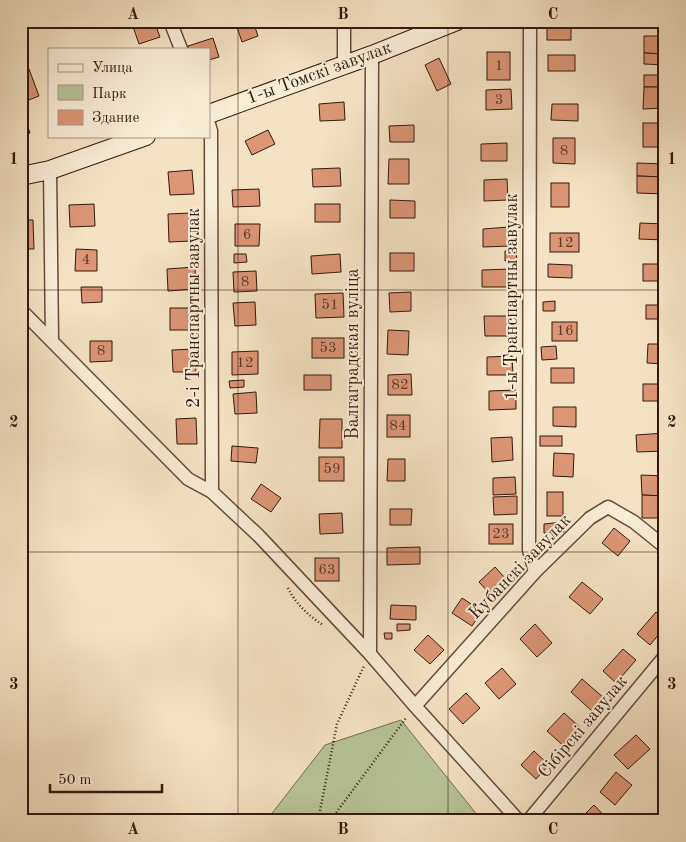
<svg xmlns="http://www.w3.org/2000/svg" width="686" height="842" viewBox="0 0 686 842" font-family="'Old Standard TT',serif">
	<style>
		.green { fill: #b8c496; stroke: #766e52 }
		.building { fill: #dc9675; stroke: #33190f }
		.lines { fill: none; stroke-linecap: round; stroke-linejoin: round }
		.street-casing { stroke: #634c3c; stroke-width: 15 }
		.secondary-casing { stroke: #33190f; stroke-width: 20 }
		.path { stroke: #33190f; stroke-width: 2.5; stroke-dasharray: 1 2.5; stroke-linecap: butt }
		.street { stroke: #f8edd7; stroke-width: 12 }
		.secondary { stroke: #f8edd7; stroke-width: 18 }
		.grid { fill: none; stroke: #33190f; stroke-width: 1; stroke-opacity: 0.55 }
		.labels { text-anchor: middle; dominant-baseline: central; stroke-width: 4; stroke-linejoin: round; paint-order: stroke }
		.number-label { font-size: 15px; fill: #5d3828 }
		.street-label { font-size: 18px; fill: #33190f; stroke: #f8edd7 }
		.neatline { fill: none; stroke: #33190f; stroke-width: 2 }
		.grid-label { font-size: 16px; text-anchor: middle; font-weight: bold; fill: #33190f }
	</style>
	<rect width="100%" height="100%" fill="#f4e3c2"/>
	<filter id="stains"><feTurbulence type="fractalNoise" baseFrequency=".004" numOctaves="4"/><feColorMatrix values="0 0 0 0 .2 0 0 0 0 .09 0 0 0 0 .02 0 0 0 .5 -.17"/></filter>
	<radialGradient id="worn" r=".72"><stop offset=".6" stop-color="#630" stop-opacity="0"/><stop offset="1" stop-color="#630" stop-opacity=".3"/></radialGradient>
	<path class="green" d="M401 720 482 821H266L325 745Z"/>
	<g class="building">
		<path d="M131 21H154L160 37 139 44Z"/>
		<path d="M242 21H253L258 36 242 42 236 24Z"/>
		<path d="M276 21H303L304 26 276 27Z"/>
		<rect x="547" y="21" width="24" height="19"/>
		<path d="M644 36H665V54L644 53Z"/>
		<path d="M213 38 219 57 209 60V49H189L188 46Z"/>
		<rect x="487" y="52" width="23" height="28"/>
		<path d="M644 53 665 54V65L644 64Z"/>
		<rect x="548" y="55" width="27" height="16"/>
		<path d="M439 58 451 84 437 91 425 65Z"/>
		<path d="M29 69 39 96 21 103V72Z"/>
		<rect x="644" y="75" width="21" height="12"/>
		<path d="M644 87H665V108L643 109Z"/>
		<path d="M511 89 512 109 486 110V90Z"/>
		<path d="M344 102 345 120 320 121 319 104Z"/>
		<path d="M552 104H578V121L551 120Z"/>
		<rect x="643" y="123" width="22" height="24"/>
		<path d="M27 124 30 133 22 136 21 125Z"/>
		<path d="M414 125V142H390L389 126Z"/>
		<path d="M268 130 275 144 252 155 245 141Z"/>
		<path d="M553 138H575V164L553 163Z"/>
		<path d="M507 143V161H481V144Z"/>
		<path d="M389 159H409V184H388Z"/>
		<path d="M637 163 665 164V177L637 176Z"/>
		<path d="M340 168 341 186 313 187 312 169Z"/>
		<path d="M192 170 194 194 170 195 168 172Z"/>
		<path d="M637 176 665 177V194L637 193Z"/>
		<path d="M507 179 508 200 484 201V180Z"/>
		<rect x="551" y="183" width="18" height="24"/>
		<path d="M259 189 260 206 233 207 232 190Z"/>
		<path d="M390 200 415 201V218H390Z"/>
		<path d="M94 204 95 226 70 227 69 205Z"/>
		<rect x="315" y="204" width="25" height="18"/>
		<path d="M191 213 192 241 169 242 168 214Z"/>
		<path d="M21 220H33L34 249H21Z"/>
		<path d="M640 223 665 224V240L639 239Z"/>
		<path d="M235 224H260L259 246H235Z"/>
		<path d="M509 227 510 246 483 247V229Z"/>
		<rect x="550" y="233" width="29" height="19"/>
		<path d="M76 249 97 250V271H75Z"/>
		<path d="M505 251H516L517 261H505Z"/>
		<rect x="390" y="253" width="24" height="18"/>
		<path d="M234 254H246L247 262 234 263Z"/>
		<path d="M340 254 341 272 312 274 311 256Z"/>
		<path d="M548 264 572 265V278L548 277Z"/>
		<rect x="643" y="264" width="22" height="17"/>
		<path d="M195 267 196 289 168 291 167 269Z"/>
		<path d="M510 269V287H482V270Z"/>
		<path d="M256 271 257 291 234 292 233 272Z"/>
		<path d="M81 287H102V302L82 303Z"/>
		<path d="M411 292V311L390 312 389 293Z"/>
		<path d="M343 293 344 317 316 318 315 294Z"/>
		<path d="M555 301V311H543V302Z"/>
		<path d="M255 302 256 325 235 326 233 303Z"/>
		<rect x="646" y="305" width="19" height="14"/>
		<rect x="170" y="308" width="24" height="22"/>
		<path d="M484 316H509L510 336H485Z"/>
		<rect x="552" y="322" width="25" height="19"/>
		<path d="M388 330 409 331 408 355 387 354Z"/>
		<path d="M665 330V339L659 340 658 331Z"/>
		<rect x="312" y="338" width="32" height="20"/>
		<path d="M90 341H112V361L90 362Z"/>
		<path d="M648 344H665V364L647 363Z"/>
		<path d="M556 346 557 359 542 360 541 347Z"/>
		<path d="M195 349 196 372H173L172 350Z"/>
		<path d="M258 351V374L232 375V352Z"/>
		<path d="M512 356 513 375H487V357Z"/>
		<rect x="551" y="368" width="23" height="15"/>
		<path d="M411 374 412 395H388V375Z"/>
		<rect x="304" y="375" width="27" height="15"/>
		<path d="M244 380V387L230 388 229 381Z"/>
		<rect x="643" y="384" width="22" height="17"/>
		<path d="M516 390V409L489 410V391Z"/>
		<path d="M256 392 257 413 235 414 233 394Z"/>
		<path d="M553 407H576V427L553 426Z"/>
		<rect x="387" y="415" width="23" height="22"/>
		<path d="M196 418 197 444H177L176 419Z"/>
		<path d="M320 419H342V448H319Z"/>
		<path d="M665 433V451L637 452 636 435Z"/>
		<rect x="540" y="436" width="22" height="10"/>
		<path d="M512 437 513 460 492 462 491 438Z"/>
		<path d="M232 446 258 448 256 463 231 461Z"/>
		<path d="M554 453 574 454 573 477 553 476Z"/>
		<rect x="319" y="457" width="25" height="24"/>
		<path d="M388 459H405V481H387Z"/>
		<path d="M641 475 665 476V496L642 495Z"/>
		<path d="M515 477 516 494 493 495V478Z"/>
		<path d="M261 484 281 498 271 512 251 499Z"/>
		<rect x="547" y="492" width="16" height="24"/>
		<path d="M642 495 665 496V518H642Z"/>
		<path d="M517 496V514L494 515 493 497Z"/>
		<path d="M390 509H412L411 525H390Z"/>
		<path d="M342 513 343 533 320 534 319 514Z"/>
		<path d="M563 522 564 532 544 533V524Z"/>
		<rect x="489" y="524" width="24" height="20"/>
		<path d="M614 528 630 541 618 556 602 543Z"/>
		<path d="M420 547V564L387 565V548Z"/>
		<rect x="315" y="558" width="24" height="23"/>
		<path d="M495 567 506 579 490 594 479 582Z"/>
		<path d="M582 582 603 599 590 614 569 597Z"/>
		<path d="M462 598 482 611 472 626 452 613Z"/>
		<path d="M391 605 416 606V620L390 619Z"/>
		<path d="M656 612 665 620V627L650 645 637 634Z"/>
		<path d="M397 624H410V630L397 631Z"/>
		<path d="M535 624 552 643 537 657 520 639Z"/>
		<path d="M384 633H392V639H385Z"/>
		<path d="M428 635 444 650 430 664 414 650Z"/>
		<path d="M623 649 636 660 616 683 603 671Z"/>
		<path d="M502 668 516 684 499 699 485 683Z"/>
		<path d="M582 679 604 698 593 712 571 692Z"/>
		<path d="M466 693 480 708 463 724 449 709Z"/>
		<path d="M564 713 582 729 566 748 547 731Z"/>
		<path d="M636 735 650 749 628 769 614 755Z"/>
		<path d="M534 751 549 765 536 779 521 765Z"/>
		<path d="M616 772 632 785 615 805 600 792Z"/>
		<path d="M594 805 608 820 578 821Z"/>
	</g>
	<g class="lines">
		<g class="street-casing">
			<g id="street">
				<path d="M170 21 181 49"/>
				<path d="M530 21 529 550 535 572"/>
				<path d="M344 65V21"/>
				<path d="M209 124 211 131 212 492"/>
				<path d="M50 170 52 341"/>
				<path d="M21 310 188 479 212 492 259 536 370 654 415 706 519 821"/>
				<path d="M370 654 372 55"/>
				<path d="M415 706 535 572 590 518 608 507 634 522 665 547"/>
				<path d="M528 821 665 656"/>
			</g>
		</g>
		<g class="secondary-casing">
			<g id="secondary">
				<path d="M209 114 372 55 457 21"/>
				<path d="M21 176 50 170 146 136"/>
			</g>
		</g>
		<g class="path">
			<path d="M288 588C295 603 309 616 323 625"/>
			<path d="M318 821 337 724 364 666"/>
			<path d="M330 821 406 718"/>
		</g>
		<use href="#street" class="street"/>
		<use href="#secondary" class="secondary"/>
	</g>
	<path class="grid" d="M238 21V821M448 21V821M21 290H665M21 552H665"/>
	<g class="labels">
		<g class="number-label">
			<text x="499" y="66">1</text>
			<text x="499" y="100">3</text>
			<text x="564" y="151">8</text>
			<text x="247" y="235">6</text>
			<text x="565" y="243">12</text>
			<text x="86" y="260">4</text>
			<text x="245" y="282">8</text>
			<text x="330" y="305">51</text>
			<text x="565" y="331">16</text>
			<text x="328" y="348">53</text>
			<text x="101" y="351">8</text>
			<text x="245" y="363">12</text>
			<text x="400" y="385">82</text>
			<text x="398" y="426">84</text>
			<text x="332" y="469">59</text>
			<text x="501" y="534">23</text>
			<text x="327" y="570">63</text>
		</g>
		<g class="street-label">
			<text transform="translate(319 73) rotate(-20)">1-ы Томскі завулак</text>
			<text transform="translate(512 297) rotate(-90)">1-ы Транспартны завулак</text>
			<text transform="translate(194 308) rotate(-90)">2-і Транспартны завулак</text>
			<text transform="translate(353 354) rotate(-90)">Валгаградская вуліца</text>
			<text transform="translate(520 567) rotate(-46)">Кубанскі завулак</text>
			<text transform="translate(583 727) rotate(-50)">Сібірскі завулак</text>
		</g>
	</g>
	<rect width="686" height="842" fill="none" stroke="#f4e3c2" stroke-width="55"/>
	<rect x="48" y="48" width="162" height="90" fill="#f8edd7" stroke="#a99887"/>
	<rect x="58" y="64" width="25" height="8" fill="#f8edd7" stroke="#a99887"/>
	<text x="92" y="72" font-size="15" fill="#33190f">Улица</text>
	<rect x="58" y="85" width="25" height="15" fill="#b8c496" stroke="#a99887"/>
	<text x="92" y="98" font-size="15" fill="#33190f">Парк</text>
	<rect x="58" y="110" width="25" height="15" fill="#dc9675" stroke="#a99887"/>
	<text x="92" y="122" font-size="15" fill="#33190f">Здание</text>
	<path d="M50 784v8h112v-8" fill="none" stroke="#33190f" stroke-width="2.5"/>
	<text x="58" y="784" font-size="15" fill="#33190f" stroke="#f8edd7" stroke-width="4" paint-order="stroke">50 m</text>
	<rect x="28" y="28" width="630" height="786" class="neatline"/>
	<g class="grid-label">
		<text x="133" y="19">A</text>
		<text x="343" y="19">B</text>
		<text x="553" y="19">C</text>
		<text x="14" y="164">1</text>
		<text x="672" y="164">1</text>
		<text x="14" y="427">2</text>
		<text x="672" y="427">2</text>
		<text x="14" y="689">3</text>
		<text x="672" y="689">3</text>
		<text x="133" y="834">A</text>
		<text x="343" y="834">B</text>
		<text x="553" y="834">C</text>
	</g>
	<rect width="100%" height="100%" filter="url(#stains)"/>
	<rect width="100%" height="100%" fill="url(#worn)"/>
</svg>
